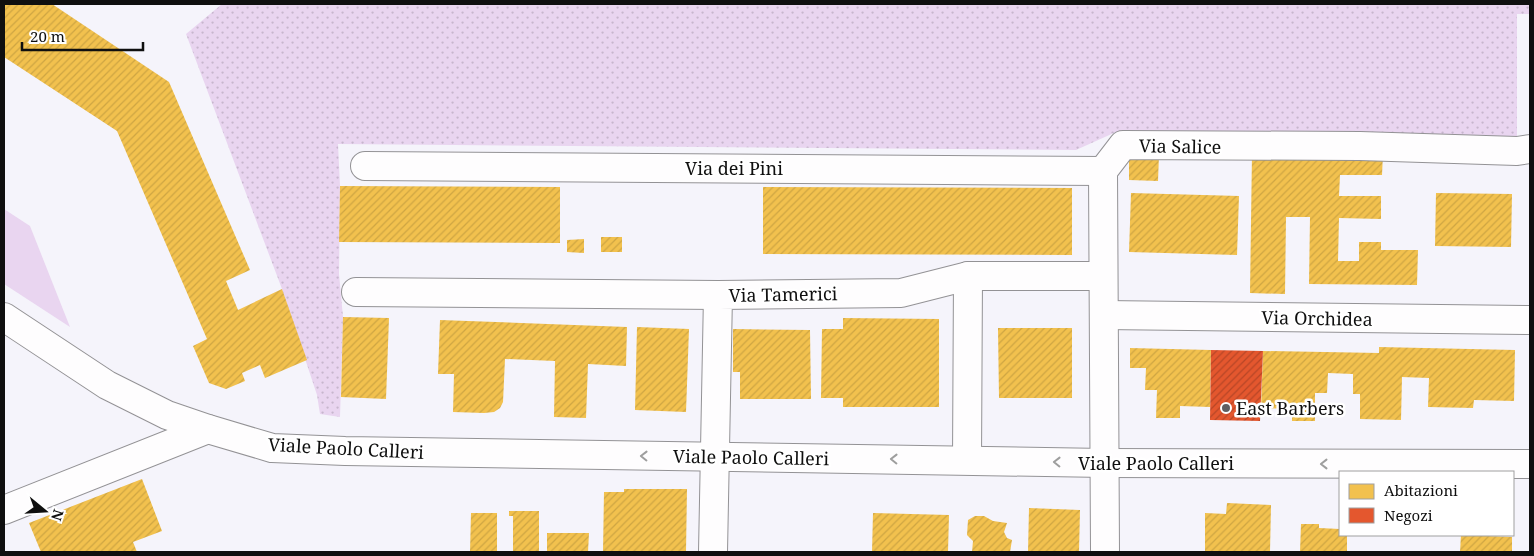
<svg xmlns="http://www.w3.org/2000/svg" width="1534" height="556" viewBox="0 0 1534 556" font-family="'Noto Serif',serif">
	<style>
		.grass { fill: url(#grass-dots) }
		.park { fill: #e9d5f0 }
		.homes { fill: url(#homes-hatch) }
		.shops { fill: url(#shops-hatch) }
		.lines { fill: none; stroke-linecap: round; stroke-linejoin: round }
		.minor-casing { stroke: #939295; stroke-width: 30 }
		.minor { stroke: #fefdfe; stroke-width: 28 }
		.oneway { stroke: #9e9e9e }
		.poi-dot { fill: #605f62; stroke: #fff; stroke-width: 2 }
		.labels { text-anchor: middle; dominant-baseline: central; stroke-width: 5; stroke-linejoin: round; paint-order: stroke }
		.street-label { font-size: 18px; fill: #0f0f0f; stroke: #fff }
		.poi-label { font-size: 18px; fill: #0f0f0f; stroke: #fff; text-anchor: start }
	</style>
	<defs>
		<pattern id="grass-dots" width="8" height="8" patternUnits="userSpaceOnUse" patternTransform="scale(1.25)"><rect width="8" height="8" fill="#e9d5f0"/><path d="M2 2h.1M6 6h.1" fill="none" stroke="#c7b6cd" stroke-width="1.8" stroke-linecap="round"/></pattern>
		<pattern id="homes-hatch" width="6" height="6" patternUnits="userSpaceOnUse" patternTransform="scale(1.25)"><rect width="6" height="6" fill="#f2c14e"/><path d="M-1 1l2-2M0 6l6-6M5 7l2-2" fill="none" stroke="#cea543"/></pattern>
		<pattern id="shops-hatch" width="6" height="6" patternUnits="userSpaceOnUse" patternTransform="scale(1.25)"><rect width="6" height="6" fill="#e4572e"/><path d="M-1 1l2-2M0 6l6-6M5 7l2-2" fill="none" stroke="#b74626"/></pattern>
	</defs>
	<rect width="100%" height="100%" fill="#f5f4fb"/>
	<path class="grass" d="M222 4H1530V14H1517V140L1273 139 1116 132 1076 150 338 144 340 186 339 274 343 317 340 417 320 414 317 395 282 289 186 34Z"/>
	<path class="park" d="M4 209 30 226 70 327 4 284Z"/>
	<g class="homes">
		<path d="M4 4H52L169 82 250 270 226 281 238 310 282 289 307 360 265 378 260 365 242 373 245 381 226 389 209 383 193 346 207 339 117 131 4 57Z"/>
		<path d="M1252 153 1383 154 1382 175H1340L1339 196H1381V219L1339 218 1338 261H1359V242H1381V250H1418L1417 285 1309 284 1310 217H1286L1285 294 1250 293Z"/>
		<path d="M1129 154 1159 155 1158 181 1129 180Z"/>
		<path d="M340 186 560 187V243L339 242Z"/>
		<path d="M763 187 1072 188V255L763 254Z"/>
		<path d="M1131 193 1239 196 1237 255 1129 252Z"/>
		<path d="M1436 193 1512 194 1511 247 1435 246Z"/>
		<rect x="601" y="237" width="21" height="15"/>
		<path d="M584 239V253L567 252V240Z"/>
		<path d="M343 317 389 318 386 399 341 397Z"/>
		<path d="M843 318 939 319V407H843V398H821L822 329H843Z"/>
		<path d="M440 320 627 327 626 366 588 364 586 418 554 417 555 361 505 359 503 402 500 408 494 412 484 413 453 412 454 374H438Z"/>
		<path d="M637 327 689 329 686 412 635 410Z"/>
		<path d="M998 328H1072V398H999Z"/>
		<path d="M733 329 810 330 811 399H740V372H733Z"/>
		<path d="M1379 347 1515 350 1514 401 1474 400 1473 408 1428 407 1429 378 1402 377 1401 420 1360 419V394H1353V374L1328 373 1327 393H1315V421H1292V409L1261 408 1263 351 1379 353Z"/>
		<path d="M1130 348 1211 350 1210 407 1180 406V418H1156L1157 390H1145L1146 368H1130Z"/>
		<path d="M142 479 162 531 133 542 137 552H41L29 523Z"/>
		<path d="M624 489H687L686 552H603L604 492H624Z"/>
		<path d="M1227 503 1271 505 1270 552H1205V513L1226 514Z"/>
		<path d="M1029 508 1080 510 1079 552H1028Z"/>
		<path d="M509 511H539V552H513V516H509Z"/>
		<path d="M471 513H497V552H470Z"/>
		<path d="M873 513 949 515 948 552H872Z"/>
		<path d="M975 516H984L993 521 1007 523 1004 532 1007 538 1012 540 1010 552H972L973 541 967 535 968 520Z"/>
		<path d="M1301 524H1319V528L1340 529V535H1347V552H1300Z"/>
		<path d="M547 533H589L588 552H547Z"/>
		<path d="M1461 535 1512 537V552H1460Z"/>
	</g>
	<path class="shops" d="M1211 350 1263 351 1260 421 1210 420Z"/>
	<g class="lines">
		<g class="minor-casing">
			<g id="minor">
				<path d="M365 166 1103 171"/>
				<path d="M356 292 718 295"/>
				<path d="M1104 315 1530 320"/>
				<path d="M4 317 107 385 167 415 208 429 272 448 345 451 1105 463 1530 464"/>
				<path d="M967 460 968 276"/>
				<path d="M4 510 208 429"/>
				<path d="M713 552 718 295 901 293 968 276H1103"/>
				<path d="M1105 552 1103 171 1123 145 1360 146 1517 151 1530 149"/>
			</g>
		</g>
		<use href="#minor" class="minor"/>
	</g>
	<defs><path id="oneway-chevron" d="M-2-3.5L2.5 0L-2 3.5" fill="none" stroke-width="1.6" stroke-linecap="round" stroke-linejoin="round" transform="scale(1.25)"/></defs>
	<g class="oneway">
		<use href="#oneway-chevron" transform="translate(644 456) rotate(-179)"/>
		<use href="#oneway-chevron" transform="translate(894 459) rotate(-179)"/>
		<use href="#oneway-chevron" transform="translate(1057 462) rotate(-179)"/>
		<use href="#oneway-chevron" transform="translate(1324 464) rotate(-180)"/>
	</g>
	<circle class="poi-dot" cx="1226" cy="408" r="5"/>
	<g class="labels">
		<g class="street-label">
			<text transform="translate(1180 146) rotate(1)">Via Salice</text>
			<text x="734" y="168">Via dei Pini</text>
			<text transform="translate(783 294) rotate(-1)">Via Tamerici</text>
			<text transform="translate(1317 318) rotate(1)">Via Orchidea</text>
			<text transform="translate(346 448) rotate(3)">Viale Paolo Calleri</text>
			<text transform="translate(751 457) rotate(1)">Viale Paolo Calleri</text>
			<text x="1156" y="463">Viale Paolo Calleri</text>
		</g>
		<g class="poi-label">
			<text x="1236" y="408">East Barbers</text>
		</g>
	</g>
	<rect width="1534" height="556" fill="none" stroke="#0f0f0f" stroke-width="10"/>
	<rect x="1339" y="471" width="175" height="65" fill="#ffffff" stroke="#9f9f9f"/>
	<rect x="1349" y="484" width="25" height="15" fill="#f2c14e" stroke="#9f9f9f"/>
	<text x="1384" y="496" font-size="15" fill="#0f0f0f">Abitazioni</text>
	<rect x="1349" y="508" width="25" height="15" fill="#e4572e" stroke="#9f9f9f"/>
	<text x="1384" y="521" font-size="15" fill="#0f0f0f">Negozi</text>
	<g transform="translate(45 511) rotate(108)" stroke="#ffffff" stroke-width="4" paint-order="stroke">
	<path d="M0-4L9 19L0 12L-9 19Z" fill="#0f0f0f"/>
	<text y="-8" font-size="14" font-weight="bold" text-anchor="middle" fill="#0f0f0f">N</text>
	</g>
	<path d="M22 42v8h121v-8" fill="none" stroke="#0f0f0f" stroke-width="2.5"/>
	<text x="30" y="42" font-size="15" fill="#0f0f0f" stroke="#ffffff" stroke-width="4" paint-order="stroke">20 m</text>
</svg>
